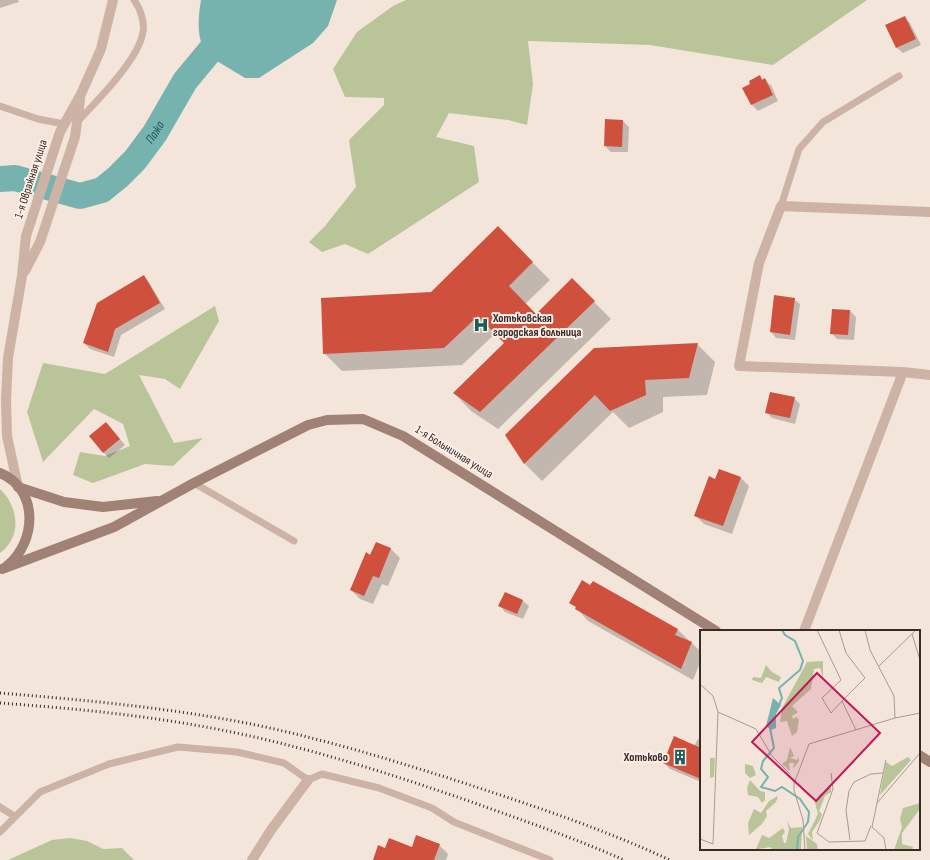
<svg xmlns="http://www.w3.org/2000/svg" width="930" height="860" viewBox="0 0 930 860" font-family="'Sofia Sans Condensed',sans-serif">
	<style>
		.green { fill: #bac499 }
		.water { fill: #77b3ae }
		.shadow { fill: #0003 }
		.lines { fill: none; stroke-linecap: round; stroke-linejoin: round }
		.river { stroke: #77b3ae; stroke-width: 26 }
		.building { fill: #cf503d }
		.service { stroke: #ccb3a5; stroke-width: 7 }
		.minor { stroke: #ccb3a5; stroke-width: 10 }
		.tertiary { stroke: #ccb3a5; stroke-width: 10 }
		.secondary { stroke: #a08176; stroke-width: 10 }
		.rail { stroke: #382a27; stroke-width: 3; stroke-dasharray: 1 3; stroke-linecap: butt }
		.labels { text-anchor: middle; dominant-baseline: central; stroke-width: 4; stroke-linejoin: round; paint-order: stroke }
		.street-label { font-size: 12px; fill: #382a27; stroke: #fbefe7 }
		.poi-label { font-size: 12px; font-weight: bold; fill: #382a27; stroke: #fbefe7; text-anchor: start }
		.water-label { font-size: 13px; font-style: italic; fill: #195c59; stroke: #fbefe7 }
		.inset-river { fill: none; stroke: #77b3ae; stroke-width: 2 }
		.inset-road { fill: none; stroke: #a89a92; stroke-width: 1 }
		.view { fill: #c2185b; fill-opacity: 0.15; stroke: #c2185b; stroke-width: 2 }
		.inset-edge { fill: none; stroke: #382a27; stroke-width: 2 }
	</style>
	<rect width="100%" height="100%" fill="#f3e5da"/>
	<g class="green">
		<path d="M406 0H867L773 65 650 45 528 41 533 84 527 125 508 120 449 113 436 137 474 146 479 182 368 254 345 244 322 252 309 242 325 226 356 187 349 140 384 105V98L345 97 333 69 357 32 393 6Z"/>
		<path d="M215 306 219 321 180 389 165 379 139 375 174 443 203 438 173 466 145 464 93 483 73 475 80 452 105 456 130 446 123 424 94 409 43 462 27 412 43 363 105 374Z"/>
		<path d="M0 489C19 507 22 537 0 553Z"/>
		<path d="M70 838 87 841 103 849 122 848 134 860H8L52 840Z"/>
	</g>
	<path class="water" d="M201 0H337L328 26 313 43 259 78H245L207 55C196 38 198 19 201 0Z"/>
	<g class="shadow">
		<path d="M0 0H18L19 2 0 8Z"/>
		<path d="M904 17 910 23 921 45 903 53 897 48Z"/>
		<path d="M759 77 771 85 778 101 758 111 752 105 744 88 752 84Z"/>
		<path d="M623 121 629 127 628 152H611L605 146Z"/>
		<path d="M498 228 550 280 525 304 536 315 572 280 611 319 498 429 471 411 454 393 506 343 496 333 462 365 342 371 324 353 431 293Z"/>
		<path d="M144 277 149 282 165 309 121 335 114 357 90 349 84 343Z"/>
		<path d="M794 299 800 304 795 340 776 338 771 332Z"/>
		<path d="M850 311 856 317 854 340 837 339 831 333Z"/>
		<path d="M697 344 715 362 707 395 663 397V412L629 428 613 412 542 481 525 464 506 435Z"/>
		<path d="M794 398 800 404 795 424 772 418 766 412Z"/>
		<path d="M106 423 125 445 109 458 103 452Z"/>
		<path d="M740 477 749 486 732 534 704 524 695 515 716 480Z"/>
		<path d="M377 543 391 549 400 558 388 586 382 584 373 604 360 599 351 590Z"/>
		<path d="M593 582 678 630 692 643 701 652V660L693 680 588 621 571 602 590 587Z"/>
		<path d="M505 593 523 601 529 606 523 619 505 612 500 606Z"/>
		<path d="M698 739 701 740V782L670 769 664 763 694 746Z"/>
		<path d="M439 845 448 854 446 860H376L386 849Z"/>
	</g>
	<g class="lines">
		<path class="river" id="s1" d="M0 179 15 178 80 196 102 190 118 177 135 160 155 133 185 81 224 34 278 0"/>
	</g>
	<g class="building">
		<path d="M905 16 916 39 896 48 885 25Z"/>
		<path d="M760 75 762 80 765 78 773 95 751 105 742 88 750 84 749 81Z"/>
		<path d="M605 119 623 120 622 147 604 146Z"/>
		<path d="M498 226 533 262 509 286 536 314 572 278 595 301 480 412 453 393 504 343 478 316 444 348 323 354 321 298 431 292Z"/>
		<path d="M144 275 160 303 115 329 108 352 83 343 97 303Z"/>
		<path d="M774 295 795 298 790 335 770 332Z"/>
		<path d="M832 309 850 310 848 335 830 334Z"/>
		<path d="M698 343 689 378 645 380 646 395 610 411 595 395 524 464 505 435 594 348Z"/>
		<path d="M770 392 795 397 790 418 765 413Z"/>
		<path d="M106 422 120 439 103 453 89 436Z"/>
		<path d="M719 469 741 477 723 526 694 516 709 476 715 479Z"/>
		<path d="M376 542 391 548 379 578 373 576 364 596 350 590 366 552 370 555Z"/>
		<path d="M582 580 590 585 593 581 678 629 675 635 692 642 681 669 575 609 576 607 569 603Z"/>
		<path d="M505 592 523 600 517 614 498 606Z"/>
		<path d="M674 736 701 748V779L663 763Z"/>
		<path d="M416 835 440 844 434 860H373L378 845 385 848 389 838 412 847Z"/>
	</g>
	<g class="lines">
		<g class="service">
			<path d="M0 106 38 119 64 124"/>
			<path d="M78 121C97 101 139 59 143 32 145 22 140 8 134 0"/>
			<path d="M781 206 799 149 823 122 899 76"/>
			<path d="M194 483 294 541"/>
			<path d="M0 807 14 816"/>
			<path d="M0 832 40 792 109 764 178 747 237 752 284 763 308 780 322 774 379 788 432 808 454 822 550 860"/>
		</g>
		<g class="minor">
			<path d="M903 372 739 366 759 263 781 206 930 212"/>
			<path d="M804 631 903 372 930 375"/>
			<path d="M252 860 271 830 308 780"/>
		</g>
		<g class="tertiary">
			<path d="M25 271 40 242 75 137 80 100"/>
			<path d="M18 487 7 436 6 399 8 358 22 276 26 236 60 132 81 94 101 49 113 0"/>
		</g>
		<g class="secondary">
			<path d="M0 473C39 489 37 542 7 566"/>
			<path d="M18 487 64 502 103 507 157 501"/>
			<path d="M2 569 114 527 194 483 308 425 327 420 363 419 403 436 716 631"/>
			<path d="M919 755 930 762"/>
		</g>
		<g class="rail">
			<path d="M0 693C85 700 172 708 256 725 327 740 395 761 464 783 534 806 603 829 670 860"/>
			<path d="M0 703C67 708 134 714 200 726 291 742 379 770 466 800 519 819 572 837 624 860"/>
		</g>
	</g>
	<defs>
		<g id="hospital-bare" transform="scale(1.2)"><path d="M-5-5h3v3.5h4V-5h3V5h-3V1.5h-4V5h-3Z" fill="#195c59" stroke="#fbefe7" stroke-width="2.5" paint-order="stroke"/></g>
		<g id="building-bare" transform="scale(1.2)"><path d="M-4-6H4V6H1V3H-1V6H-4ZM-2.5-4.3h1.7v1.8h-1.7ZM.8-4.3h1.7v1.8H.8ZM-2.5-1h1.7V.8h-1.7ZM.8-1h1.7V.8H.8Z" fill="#195c59" stroke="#fbefe7" stroke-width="2.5" paint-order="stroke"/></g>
	</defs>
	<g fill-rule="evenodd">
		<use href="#hospital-bare" x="481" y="325"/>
		<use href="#building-bare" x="680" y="757"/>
	</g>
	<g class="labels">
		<g class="street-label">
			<text transform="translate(31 179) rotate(-72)">1-я Овражная улица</text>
			<text transform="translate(454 452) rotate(32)">1-я Больничная улица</text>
		</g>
		<g class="poi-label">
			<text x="493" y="318">Хотьковская<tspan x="493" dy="14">городская больница</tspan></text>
			<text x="668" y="757" text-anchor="end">Хотьково</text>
		</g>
		<g class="water-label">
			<text stroke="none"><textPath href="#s1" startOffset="184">Пажа</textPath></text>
		</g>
	</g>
	<g transform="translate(700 630)">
		<rect width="220" height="220" fill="#f3e5da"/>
		<path d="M123 31V49L120 38 114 39 111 59 92 76 98 82 92 86 93 89 96 87 99 89 97 102 92 106 87 91 80 92 82 78 107 32ZM66 35 72 42 81 47 79 52 66 47 62 53 52 50 53 47 61 48ZM90 117 94 126 90 128 97 130 99 127V131L93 139 94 133H89L90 141 82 134 87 130ZM208 127 211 130 180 165 186 132 192 136ZM10 128H15L14 147 10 148ZM45 134 53 136 56 145 50 148 45 143ZM50 150 60 161 65 162V170L62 173 58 167 48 165 47 158ZM131 157V162L125 166 119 181 122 184 120 190 112 202 113 210 108 204 118 184 115 173 119 165ZM78 166 76 172 66 181 67 186 62 194 49 205 48 193 54 179 61 183 69 171ZM220 173V179L202 203V214L213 217 212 220H194L202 197 200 189 203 178ZM87 191 91 198 102 197 101 220H73L70 217 53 220 56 219 62 205 69 208 83 198 85 202 82 206 84 213H86L89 199ZM106 206 117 214 118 220H107Z" fill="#bac499"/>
		<path d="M73 68 81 75 76 84V98L71 100 66 96Z" fill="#77b3ae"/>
		<path class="inset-river" d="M79 75 82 68 79 58 100 40 103 31 95 11 85 5 82 0M70 98 74 118 63 131 61 139 68 147 61 157 75 161 82 157 100 169 109 182 108 192 98 207 97 220"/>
		<path class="inset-road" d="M117 0 141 50 122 68 131 83 142 71M139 0 146 23 165 48 142 71 156 100M212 4 220 30M179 36 216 0M0 54 13 66 18 82 56 99 72 126 90 144M195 88 220 83M131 143 133 159 117 203 129 212 165 211 171 196M95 151 109 114 195 88 194 66 170 20 165 0M94 152V160L103 190 105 220M177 173 186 130M0 209 13 214 18 82M150 210 146 180 149 161 154 152 171 144 183 143M186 220 184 208 172 197 177 173 220 123"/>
		<path class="view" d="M117 43 180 103 116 171 52 112Z"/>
		<rect width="220" height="220" class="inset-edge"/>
	</g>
</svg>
